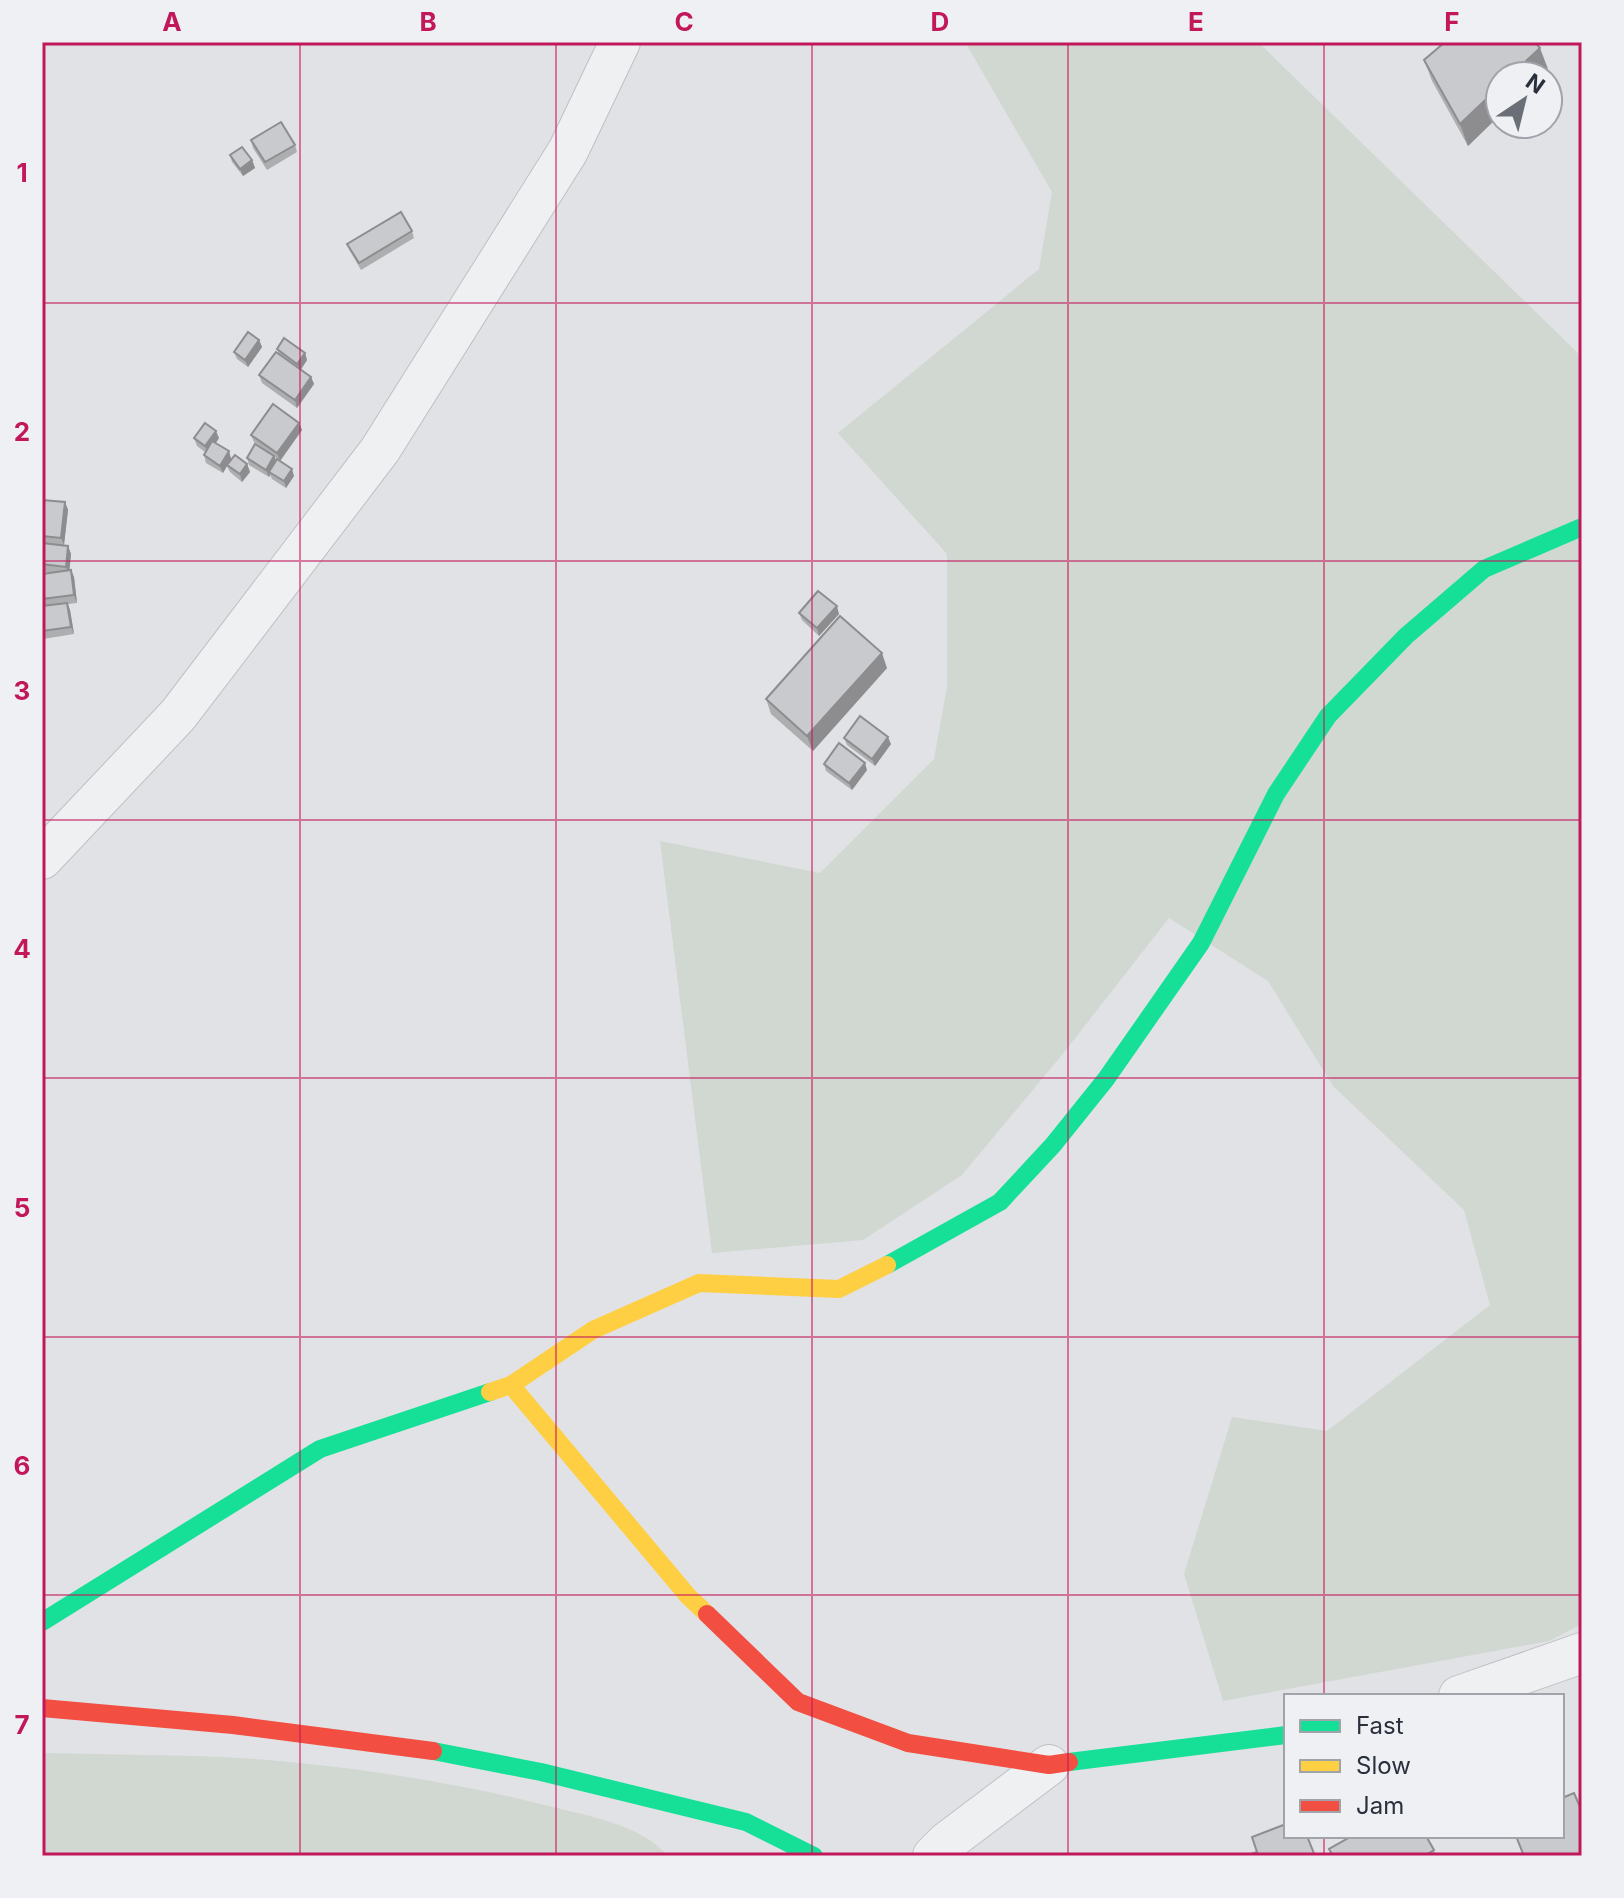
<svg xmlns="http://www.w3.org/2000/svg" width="1624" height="1898" viewBox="0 0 1624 1898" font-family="Inter,sans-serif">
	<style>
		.green { fill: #d0d8d1 }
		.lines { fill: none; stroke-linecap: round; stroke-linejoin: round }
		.street-casing { stroke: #bfc0c3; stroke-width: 42 }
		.street { stroke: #eff0f2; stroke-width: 40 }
		.fast { stroke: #16e098; stroke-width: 18 }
		.slow { stroke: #ffcf43; stroke-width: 18 }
		.jam { stroke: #f24e42; stroke-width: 18 }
		.wall { fill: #adaeb0 }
		.shaded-wall { fill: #8d8d90 }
		.building { fill: #c9cacd; stroke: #8d8d90; stroke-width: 2 }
		.grid { fill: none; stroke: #c2185b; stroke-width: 2; stroke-opacity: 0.55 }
		.neatline { fill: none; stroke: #c2185b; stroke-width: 3 }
		.grid-label { font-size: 26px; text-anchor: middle; font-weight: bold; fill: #c2185b }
	</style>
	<rect width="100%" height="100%" fill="#e1e2e5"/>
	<g class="green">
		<path d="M965 42H1258L1582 357V1624L1549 1641 1223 1701 1184 1574 1232 1417 1327 1431 1490 1305 1464 1210 1333 1086 1268 981 1169 918 1062 1055 962 1175 863 1240 712 1253 660 841 820 873 934 759 947 687V554L838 433 1039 269 1052 192Z"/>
		<path d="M42 1753C117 1755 193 1754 268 1760 366 1768 462 1784 557 1808 590 1816 646 1827 667 1856H42Z"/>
	</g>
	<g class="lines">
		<g class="street-casing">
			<g id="street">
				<path d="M42 859 178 715 380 450 568 151 620 42"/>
				<path d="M1459 1696 1582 1653"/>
				<path d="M933 1856 947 1842 1049 1765"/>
			</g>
		</g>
		<use href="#street" class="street"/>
		<g class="fast">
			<path d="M887 1265 1000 1202 1053 1145 1106 1079 1201 943 1276 794 1328 716 1406 636 1484 569 1582 527"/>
			<path d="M42 1622 320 1449 490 1392"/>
			<path d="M433 1751 541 1772 746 1822 814 1856"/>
			<path d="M1069 1762 1286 1735"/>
		</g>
		<g class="slow">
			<path d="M511 1385 593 1330 699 1283 839 1289 887 1265"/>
			<path d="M490 1392 511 1385 688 1596 707 1614"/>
		</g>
		<g class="jam">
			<path d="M707 1614 798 1702 908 1743 1049 1765 1069 1762"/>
			<path d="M42 1708 233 1725 433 1751"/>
		</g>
	</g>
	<g class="wall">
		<path d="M1424 60 1548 69 1500 76V115L1468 146 1432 81Z"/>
		<path d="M251 140 295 145 297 152 267 170 253 148Z"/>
		<path d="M230 155 252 160 255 168 243 176 232 162Z"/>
		<path d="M412 231 414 238 361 270 350 251 347 244Z"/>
		<path d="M259 340 262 347 248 367 237 359 234 352Z"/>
		<path d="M277 349 305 353 307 360 301 369 311 377 314 384 297 408 262 383 259 375 279 354Z"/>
		<path d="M299 423 302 430 280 461 275 457 276 460 294 476 286 488 272 479 270 475 269 477 249 465 247 458 262 448 254 442 251 435Z"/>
		<path d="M194 438H219L216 443 229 451 231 459 247 464 250 472 242 482 230 472 227 466 223 473 206 463 204 455 205 452 197 446Z"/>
		<path d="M42 500 65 502 68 510 64 545 42 543Z"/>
		<path d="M42 543 68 546 71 554 69 570H71L74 577 77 603 68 604 70 610 74 634 43 639 42 636V574L50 573 42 572Z"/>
		<path d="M799 613 839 614 819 636 802 620Z"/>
		<path d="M887 668 813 751 771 714 766 699Z"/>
		<path d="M844 738 891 744 875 766 847 745Z"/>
		<path d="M824 764 867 770 852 790 826 771Z"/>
		<path d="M1329 1849 1434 1850 1436 1856H1332Z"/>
	</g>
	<g class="shaded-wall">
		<path d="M1540 48 1548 69 1541 76H1510Z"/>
		<path d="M1500 86V115L1468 146 1460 124Z"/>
		<path d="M252 160 255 168 243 176 240 169Z"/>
		<path d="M259 340 262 347 248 367 245 360Z"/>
		<path d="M305 353 307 360 300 371 297 364Z"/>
		<path d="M311 377 314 384 297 408 295 400Z"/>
		<path d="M299 423 302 430 280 461 277 453Z"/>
		<path d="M216 431 219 438 208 454 205 446Z"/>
		<path d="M229 451 231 459 223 473 220 466Z"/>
		<path d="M274 456 277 463 269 472 270 475 269 477 266 470Z"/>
		<path d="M247 464 250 472 242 482 240 474Z"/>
		<path d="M292 469 294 476 286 488 284 481Z"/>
		<path d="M65 502 68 510 64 545 61 538Z"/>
		<path d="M68 546 71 554 69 575 66 567Z"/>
		<path d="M71 570 74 577 77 603 74 595Z"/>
		<path d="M67 603 70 610 74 634 71 627Z"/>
		<path d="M837 606 839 614 819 636 817 628Z"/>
		<path d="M882 653 887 668 813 751 807 736Z"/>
		<path d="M888 737 891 744 875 766 872 759Z"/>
		<path d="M865 763 867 770 852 790 849 783Z"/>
	</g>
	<g class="building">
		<path d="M1445 42H1535L1540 48 1510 76H1500V86L1460 124 1424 60Z"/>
		<path d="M281 122 295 145 265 162 251 140Z"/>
		<path d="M242 147 252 160 240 169 230 155Z"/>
		<path d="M401 212 412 231 359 263 347 244Z"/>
		<path d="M248 332 259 340 245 360 234 352Z"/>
		<path d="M284 338 305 353 297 364 277 349Z"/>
		<path d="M276 352 311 377 295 400 259 375Z"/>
		<path d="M273 404 299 423 277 453 251 435Z"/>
		<path d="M205 423 216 431 205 446 194 438Z"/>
		<path d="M212 441 229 451 220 466 204 455Z"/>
		<path d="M255 444 274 456 266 470 247 458Z"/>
		<path d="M235 455 247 464 240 474 227 465Z"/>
		<path d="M277 459 292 469 284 481 269 472Z"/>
		<path d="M42 500 65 502 61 538 42 536Z"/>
		<path d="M42 543 68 546 66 567 42 564Z"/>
		<path d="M71 570 74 595 42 599V574Z"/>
		<path d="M818 591 837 606 817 628 799 613Z"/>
		<path d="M67 603 71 627 42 631V606Z"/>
		<path d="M840 616 882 653 807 736 766 699Z"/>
		<path d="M860 716 888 737 872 759 844 738Z"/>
		<path d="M839 743 865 763 849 783 824 764Z"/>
		<path d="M1574 1793 1580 1807 1582 1806V1856H1524L1516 1836H1562V1798Z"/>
		<path d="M1286 1824V1836H1307L1315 1856H1245L1257 1852 1252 1837Z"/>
		<path d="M1352 1836H1426L1434 1850 1424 1856H1333L1329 1849Z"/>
	</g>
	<path class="grid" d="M300 42V1856M556 42V1856M812 42V1856M1068 42V1856M1324 42V1696M42 303H1582M42 561H1582M42 820H1582M42 1078H1582M42 1337H1582M42 1595H1582M1324 1836V1856"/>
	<rect width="1624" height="1898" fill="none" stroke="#eef0f4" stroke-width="88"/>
	<rect x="1284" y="1694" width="280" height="144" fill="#eef0f4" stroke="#a0a3aa" stroke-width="2"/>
	<rect x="1300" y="1720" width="40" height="12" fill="#16e098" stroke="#a0a3aa" stroke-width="2"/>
	<text x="1356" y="1734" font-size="24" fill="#2a2f3c">Fast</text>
	<rect x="1300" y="1760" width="40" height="12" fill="#ffcf43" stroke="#a0a3aa" stroke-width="2"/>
	<text x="1356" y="1774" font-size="24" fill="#2a2f3c">Slow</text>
	<rect x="1300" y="1800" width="40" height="12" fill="#f24e42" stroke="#a0a3aa" stroke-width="2"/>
	<text x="1356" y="1814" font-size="24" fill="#2a2f3c">Jam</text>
	<g transform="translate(1524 100) rotate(35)"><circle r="38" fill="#eef0f4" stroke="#a0a3aa" stroke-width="2"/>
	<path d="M0-6L14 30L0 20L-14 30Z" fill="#6a6e77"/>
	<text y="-12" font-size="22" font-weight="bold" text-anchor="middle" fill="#2a2f3c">N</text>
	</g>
	<rect x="44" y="44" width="1536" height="1810" class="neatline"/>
	<g class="grid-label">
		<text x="172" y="31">A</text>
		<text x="428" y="31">B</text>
		<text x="684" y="31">C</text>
		<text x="940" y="31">D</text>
		<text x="1196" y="31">E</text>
		<text x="1452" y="31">F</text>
		<text x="22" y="182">1</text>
		<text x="22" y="441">2</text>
		<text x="22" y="700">3</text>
		<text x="22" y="958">4</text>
		<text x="22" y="1217">5</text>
		<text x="22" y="1475">6</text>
		<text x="22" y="1734">7</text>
	</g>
</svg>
